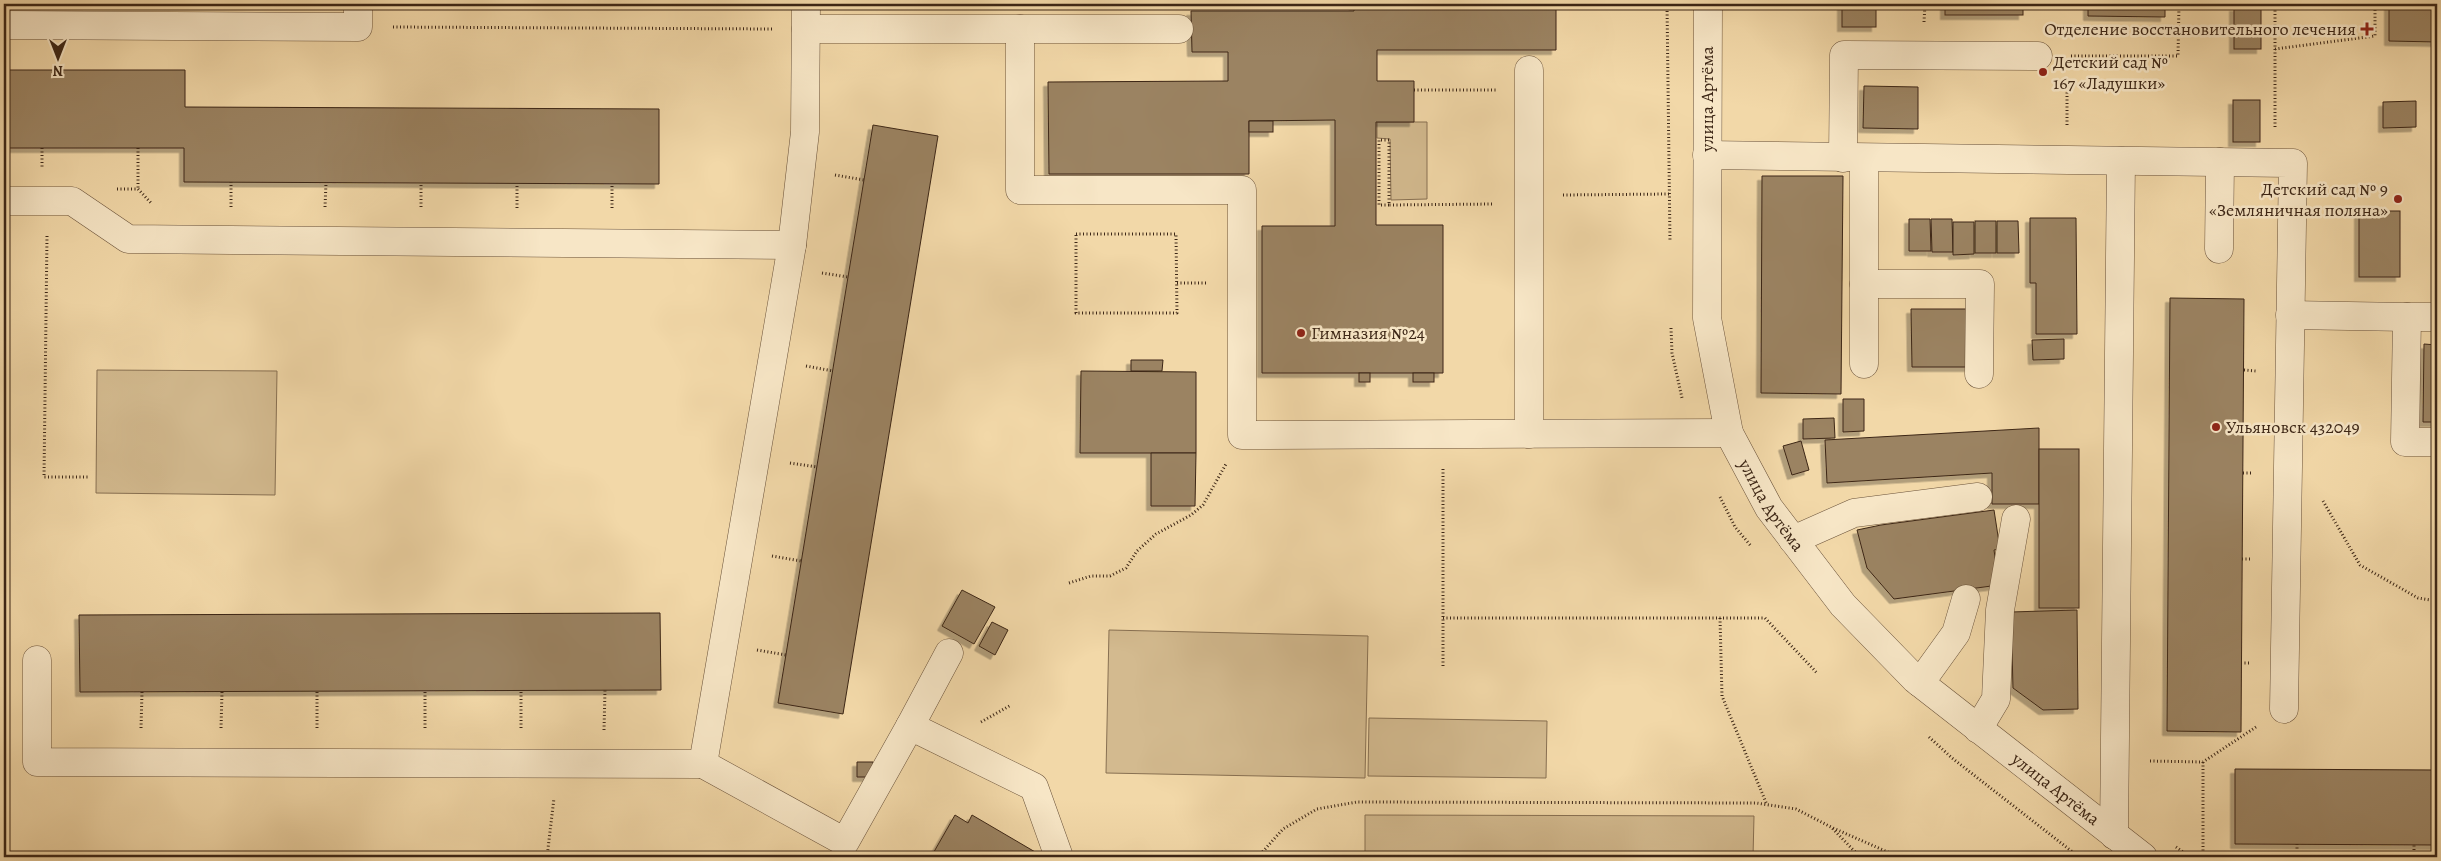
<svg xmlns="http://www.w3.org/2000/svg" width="2441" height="861" viewBox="0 0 2441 861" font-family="Alegreya,serif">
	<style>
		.green { fill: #d3ba8f; stroke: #887052 }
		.building { fill: #9b8362; stroke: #3c2616; filter: url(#shadow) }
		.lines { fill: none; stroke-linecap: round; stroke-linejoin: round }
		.minor-casing { stroke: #6a523a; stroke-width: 29 }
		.path { stroke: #3c2616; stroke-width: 3; stroke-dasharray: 1 2.5; stroke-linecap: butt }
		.minor { stroke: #f7e6c6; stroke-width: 28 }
		.poi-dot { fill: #8f2418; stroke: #f7e6c6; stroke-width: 2 }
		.labels { text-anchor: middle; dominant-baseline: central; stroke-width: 5; stroke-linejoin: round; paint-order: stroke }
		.poi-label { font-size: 18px; fill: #3c2616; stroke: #f7e6c6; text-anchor: start }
		.street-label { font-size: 18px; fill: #3c2616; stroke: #f7e6c6 }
	</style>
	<defs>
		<filter id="shadow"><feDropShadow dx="-4.5" dy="4.5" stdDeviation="0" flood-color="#0004"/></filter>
	</defs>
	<rect width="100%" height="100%" fill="#f2d8a8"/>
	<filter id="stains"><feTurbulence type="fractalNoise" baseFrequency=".004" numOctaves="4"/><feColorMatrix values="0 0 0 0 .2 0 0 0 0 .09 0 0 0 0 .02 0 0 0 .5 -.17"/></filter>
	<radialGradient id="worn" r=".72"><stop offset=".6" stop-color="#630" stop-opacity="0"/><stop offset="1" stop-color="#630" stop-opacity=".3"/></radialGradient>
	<g class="green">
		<path d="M1377 122H1427V199L1391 200 1390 139 1377 138Z"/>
		<path d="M97 370 277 371 275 495 96 493Z"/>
		<path d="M1109 630 1368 636 1365 778 1106 773Z"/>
		<path d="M1369 718 1547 721 1546 778 1368 776Z"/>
		<path d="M1365 815 1754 816 1753 857H1365Z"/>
	</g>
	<g class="building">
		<path d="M1354 4H1556V50H1377V81H1414V122H1376V225H1443V373H1262V226H1335V120L1249 121V174H1049L1048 82 1228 81V52H1192L1191 11H1354Z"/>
		<rect x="1842" y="4" width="34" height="23"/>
		<rect x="1945" y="4" width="78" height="11"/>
		<path d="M2088 4H2165V17L2088 16Z"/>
		<path d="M2389 4H2437V42L2389 41Z"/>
		<rect x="2234" y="7" width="27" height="42"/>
		<path d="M4 70H185V107L659 109V184L184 182V148H4Z"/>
		<path d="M1864 86 1918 87V129L1863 128Z"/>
		<rect x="2233" y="100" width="27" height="42"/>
		<path d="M2416 101V127L2383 128V102Z"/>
		<rect x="1249" y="121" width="24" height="11"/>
		<path d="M873 125 938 136 843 714 778 703Z"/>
		<path d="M1762 176H1843L1841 394 1761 393Z"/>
		<rect x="2359" y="211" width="41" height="66"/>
		<path d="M2030 218H2076L2077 334H2036V283H2030Z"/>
		<path d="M1909 219H1930L1931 251H1909Z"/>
		<path d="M1931 219H1952L1953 252H1932Z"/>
		<rect x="1975" y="221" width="21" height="32"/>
		<path d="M1997 221H2018L2019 253H1997Z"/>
		<path d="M1953 222H1974V254L1953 255Z"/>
		<path d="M2170 298 2244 299 2241 732 2167 731Z"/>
		<path d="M1911 309H1969V367H1912Z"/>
		<path d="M2064 339V359L2033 360 2032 340Z"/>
		<path d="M2424 344 2437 345V422H2423Z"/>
		<path d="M1131 360H1163L1162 371H1131Z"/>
		<path d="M1081 371 1196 372V453H1080Z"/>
		<rect x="1359" y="373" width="11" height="9"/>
		<rect x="1413" y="373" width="21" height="9"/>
		<path d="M1843 399H1864V431L1843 432Z"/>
		<path d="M1834 418 1835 438 1803 439V419Z"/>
		<path d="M2039 428V504H1992V473L1827 483 1825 440Z"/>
		<path d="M1801 441 1809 470 1792 475 1783 446Z"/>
		<rect x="2039" y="449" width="40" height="159"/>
		<path d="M1151 453H1196L1195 506H1151Z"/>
		<path d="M1994 510 2000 549 1994 550 1999 585 1894 599 1867 568 1857 530 1881 525Z"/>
		<path d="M962 590 995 607 974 644 942 626Z"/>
		<path d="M2077 610 2078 709 2043 710 2013 688 2011 612Z"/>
		<path d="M660 613 661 690 80 692 79 615Z"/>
		<path d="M992 622 1008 630 995 655 979 646Z"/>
		<path d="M857 762H873L874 777H857Z"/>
		<path d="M2235 769 2437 770V845L2235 844Z"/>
		<path d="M955 815 968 823 972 815 1042 856 931 857Z"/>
	</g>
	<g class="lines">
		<g class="minor-casing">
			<g id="minor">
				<path id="s1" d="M1708 4 1707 318 1729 433 1769 508 1843 605 1915 679 2143 857"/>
				<path d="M4 25 358 27V4"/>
				<path d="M806 29H1179"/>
				<path d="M1020 29V190H1242V435L1729 433"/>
				<path d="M1529 70V434"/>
				<path d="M1707 155 2293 163 2284 709"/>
				<path d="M1843 158 1844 55 2038 56"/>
				<path d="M4 201H72L128 239 792 245"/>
				<path d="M2219 249 2220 162"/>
				<path d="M1864 284H1980L1979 374"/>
				<path d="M2290 315 2407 317"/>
				<path d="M2437 317H2407L2405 442H2437"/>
				<path d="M1864 364V158"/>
				<path d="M1793 540 1854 513 1978 497"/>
				<path d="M37 660V762L703 764 792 245 805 132 806 4"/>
				<path d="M1920 683 1956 633 1966 599"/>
				<path d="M910 726 949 653"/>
				<path d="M1978 729 1996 699 2000 610 2016 519"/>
				<path d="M703 764 845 842 910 726 1034 787 1059 857"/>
				<path d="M2114 835 2121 161"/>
			</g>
		</g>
		<g class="path">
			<path d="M1667 4 1670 242"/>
			<path d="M1924 22 1925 4"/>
			<path d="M393 27 772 29"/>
			<path d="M2275 49 2375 36V4"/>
			<path d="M2071 56H2178L2179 4"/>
			<path d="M1414 90H1496"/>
			<path d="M2067 125V76"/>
			<path d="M2275 127V4"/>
			<path d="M42 148V167"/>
			<path d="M138 148V189"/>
			<path d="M835 175 864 180"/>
			<path d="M117 189H138L152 204"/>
			<path d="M1563 195 1669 194"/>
			<path d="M1389 205H1379V140H1389V205L1494 204"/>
			<path d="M231 207V182"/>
			<path d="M325 207 326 183"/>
			<path d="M421 207V183"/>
			<path d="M517 208V184"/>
			<path d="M612 208V184"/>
			<path d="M1076 234H1176L1177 313H1076Z"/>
			<path d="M47 236 44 477H88"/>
			<path d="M822 273 848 277"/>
			<path d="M1177 283H1206"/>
			<path d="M1671 328 1672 353 1682 398"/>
			<path d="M806 366 833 371"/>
			<path d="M2244 370 2256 371"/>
			<path d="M790 463 817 467"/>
			<path d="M1443 469V666"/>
			<path d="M2243 473H2252"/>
			<path d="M1720 497 1735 527 1751 546"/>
			<path d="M2323 501 2360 565 2418 598 2437 601"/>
			<path d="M772 556 801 561"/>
			<path d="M2242 559H2252"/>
			<path d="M1069 583 1091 576H1110L1126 568 1137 551 1156 534 1191 515 1203 505 1226 464"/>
			<path d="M1443 618H1765L1817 673"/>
			<path d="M1720 618 1722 696 1767 805"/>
			<path d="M757 650 786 655"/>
			<path d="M2241 663H2251"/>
			<path d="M317 692V728"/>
			<path d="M981 722 1011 705"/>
			<path d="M141 728 142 692"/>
			<path d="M221 728 222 692"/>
			<path d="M425 728V691"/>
			<path d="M521 728V691"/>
			<path d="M604 730 605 690"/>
			<path d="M1929 737 1952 758 2079 857"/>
			<path d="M2150 761 2203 762 2256 727"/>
			<path d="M2203 762V857"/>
			<path d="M1833 828 1899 857"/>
			<path d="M2297 844V857"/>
			<path d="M2176 847 2190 857"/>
			<path d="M547 857 554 798"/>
			<path d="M1258 857 1283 829 1317 809 1357 802 1756 803 1796 809 1831 827 1860 857"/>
			<path d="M2414 857V845"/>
		</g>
		<use href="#minor" class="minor"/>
	</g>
	<g class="poi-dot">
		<path d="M2364.5 21.5h5v5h5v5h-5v5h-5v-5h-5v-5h5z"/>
		<circle cx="2043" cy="72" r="5"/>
		<circle cx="2398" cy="199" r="5"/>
		<circle cx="1301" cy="333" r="5"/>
		<circle cx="2216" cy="427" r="5"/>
	</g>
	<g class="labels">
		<g class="poi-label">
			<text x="2356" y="29" text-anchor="end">Отделение восстановительного лечения</text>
			<text x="2053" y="62">Детский сад №<tspan x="2053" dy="21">167 «Ладушки»</tspan></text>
			<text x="2388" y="189" text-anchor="end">Детский сад № 9<tspan x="2388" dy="21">«Земляничная поляна»</tspan></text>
			<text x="1311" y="333">Гимназия №24</text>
			<text x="2226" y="427">Ульяновск 432049</text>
		</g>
		<g class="street-label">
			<text transform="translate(1707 99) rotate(-90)">улица Артёма</text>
			<text stroke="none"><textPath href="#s1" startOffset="515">улица Артёма</textPath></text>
			<text stroke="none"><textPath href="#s1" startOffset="920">улица Артёма</textPath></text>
		</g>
	</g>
	<rect width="2441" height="861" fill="none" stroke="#f2d8a8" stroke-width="20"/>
	<rect x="5" y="5" width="2431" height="851" fill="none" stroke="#3c2616" stroke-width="2.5"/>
	<rect x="10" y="10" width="2421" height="841" fill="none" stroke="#3c2616"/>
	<g transform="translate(58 58) rotate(180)" stroke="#f7e6c6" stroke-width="4" paint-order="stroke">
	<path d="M0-4L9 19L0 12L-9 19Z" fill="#3c2616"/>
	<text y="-8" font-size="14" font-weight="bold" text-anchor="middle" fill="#3c2616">N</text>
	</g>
	<rect width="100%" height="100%" filter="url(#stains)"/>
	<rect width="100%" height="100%" fill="url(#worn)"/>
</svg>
